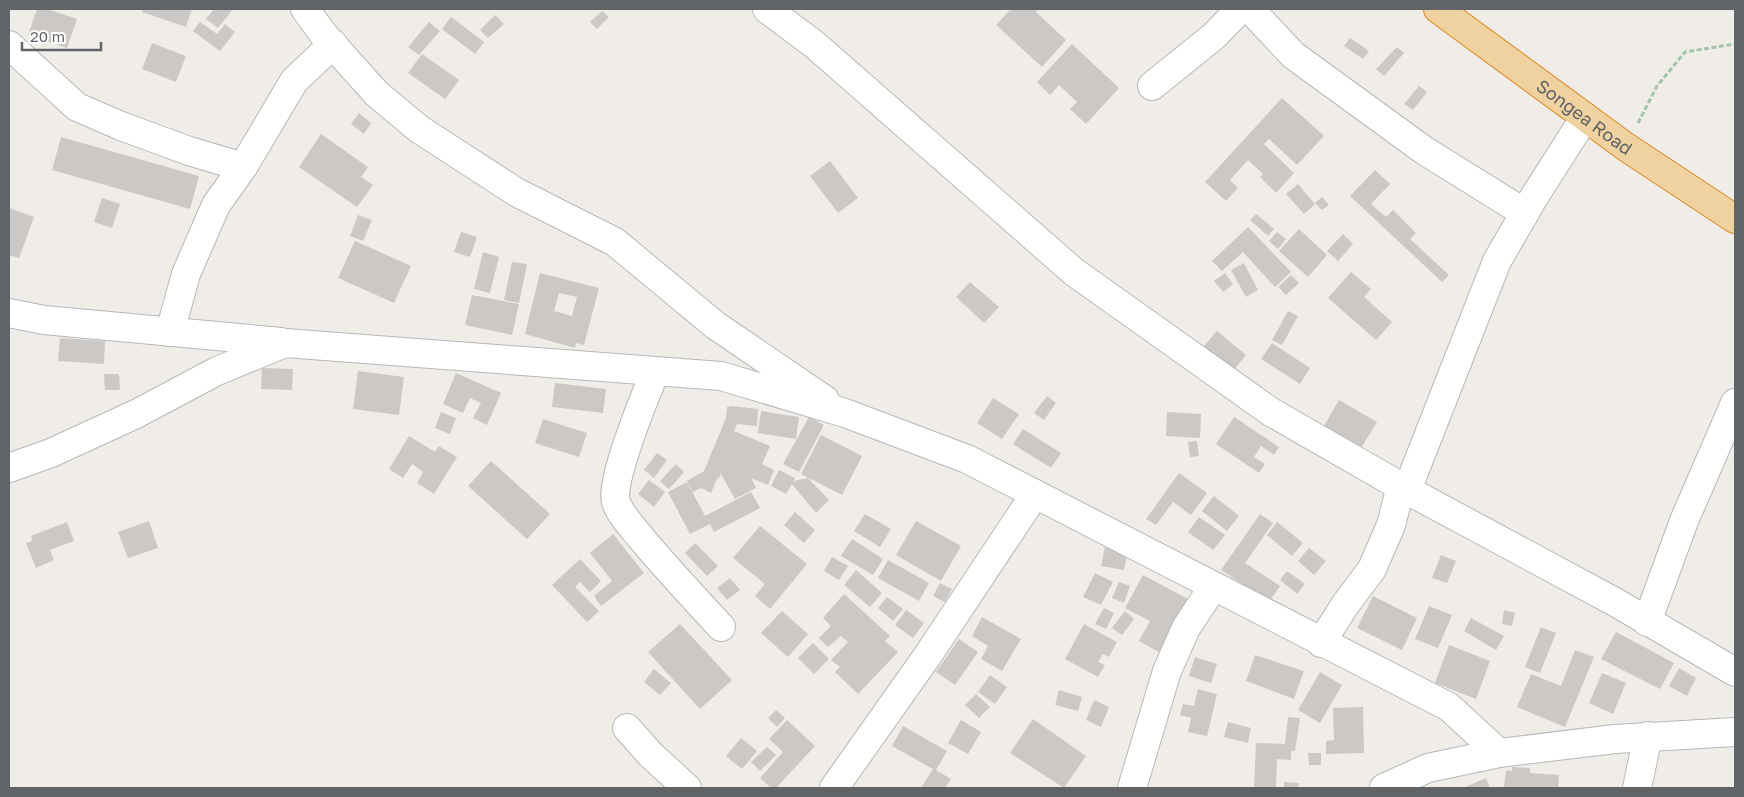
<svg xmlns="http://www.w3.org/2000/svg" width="1744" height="797" viewBox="0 0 1744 797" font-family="'Golos Text',sans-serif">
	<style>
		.building { fill: #cbc8c5; fill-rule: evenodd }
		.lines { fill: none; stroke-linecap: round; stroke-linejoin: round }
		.minor-casing { stroke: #b5b8bb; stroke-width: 30 }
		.highway-casing { stroke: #d9891f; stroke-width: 30 }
		.path { stroke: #a3c4a8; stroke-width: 3; stroke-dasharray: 5 2.5; stroke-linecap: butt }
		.minor { stroke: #fff; stroke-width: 28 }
		.highway { stroke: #f0d2a0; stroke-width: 28 }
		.labels { text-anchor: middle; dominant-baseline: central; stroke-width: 4; stroke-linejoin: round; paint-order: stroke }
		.street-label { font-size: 18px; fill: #606467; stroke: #fff }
	</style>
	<rect width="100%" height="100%" fill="#f0ede9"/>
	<g class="building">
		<path d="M37 9H47L77 19 67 48 28 35Z"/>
		<path d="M143 9H192L186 27 142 12Z"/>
		<path d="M214 9H233L218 28 206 19Z"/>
		<path d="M1011 9H1038L1036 12 1066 40 1042 67 996 25Z"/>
		<path d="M602 11 609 17 597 29 590 22Z"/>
		<path d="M495 15 504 24 488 38 480 30Z"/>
		<path d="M451 17 484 42 475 54 442 29Z"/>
		<path d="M200 22 217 34 225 24 235 32 220 51 193 31Z"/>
		<path d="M429 22 440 31 419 55 408 47Z"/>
		<path d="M1350 38 1369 51 1363 59 1344 46Z"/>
		<path d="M152 43 186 56 176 82 142 69Z"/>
		<path d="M1072 44 1119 88 1086 124 1070 109 1077 102 1059 85 1050 95 1037 82Z"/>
		<path d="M1397 47 1404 53 1384 76 1376 69Z"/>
		<path d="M422 54 459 80 445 99 408 73Z"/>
		<path d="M1419 86 1427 92 1413 110 1404 104Z"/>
		<path d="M1282 98 1324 136 1297 165 1269 139 1264 144 1294 173 1276 193 1260 177 1263 174 1248 160 1230 180 1238 188 1226 201 1205 182Z"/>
		<path d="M359 113 371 123 364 134 351 124Z"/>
		<path d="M321 134 368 167 361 177 373 185 357 207 299 167Z"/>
		<path d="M61 137 199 176 190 209 52 170Z"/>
		<path d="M830 161 858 198 838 213 810 176Z"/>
		<path d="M1375 170 1390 184 1371 204 1386 217 1393 210 1416 233 1410 239 1449 275 1442 282 1350 196Z"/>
		<path d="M1298 184 1315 204 1304 214 1286 194Z"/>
		<path d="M1322 197 1329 205 1322 210 1315 203Z"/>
		<path d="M102 198 120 204 112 228 94 222Z"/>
		<path d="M9 208 34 217 19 258 9 255Z"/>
		<path d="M1256 214 1274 229 1268 236 1250 220Z"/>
		<path d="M358 215 372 220 363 241 350 236Z"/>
		<path d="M1248 227 1291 272 1275 287 1243 252 1222 271 1212 261Z"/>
		<path d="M1299 229 1327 255 1308 277 1279 251Z"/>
		<path d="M461 232 477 237 470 257 454 252Z"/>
		<path d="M1277 232 1286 239 1278 249 1269 241Z"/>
		<path d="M1343 234 1353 244 1338 261 1327 251Z"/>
		<path d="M355 241 411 266 394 303 338 278Z"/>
		<path d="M483 252 499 257 490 293 474 289Z"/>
		<path d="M512 262 527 264 519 303 504 300Z"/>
		<path d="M1244 263 1258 290 1246 297 1231 270Z"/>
		<path d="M1351 272 1371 289 1364 297 1392 322 1376 340 1328 298Z"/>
		<path d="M540 273 599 288 584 345 576 343 575 348 525 334ZM559 293 577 297 572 316 554 311Z"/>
		<path d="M1225 273 1233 284 1223 292 1214 281Z"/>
		<path d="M1291 275 1299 283 1286 295 1278 287Z"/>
		<path d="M970 282 999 307 984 323 956 297Z"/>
		<path d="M472 295 519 304 512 335 465 325Z"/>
		<path d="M1288 311 1298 316 1282 345 1272 340Z"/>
		<path d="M1217 331 1246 355 1228 377 1198 353Z"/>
		<path d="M60 338 105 341 104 364 58 361Z"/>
		<path d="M1272 343 1310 368 1300 384 1261 359Z"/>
		<path d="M262 368 293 369 292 390 261 389Z"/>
		<path d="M358 371 404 377 399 415 353 409Z"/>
		<path d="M456 373 501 393 487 425 473 418 481 403 470 398 463 413 443 404Z"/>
		<path d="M104 374H119L120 390H105Z"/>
		<path d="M555 383 606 389 603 413 552 407Z"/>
		<path d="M1047 396 1056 403 1044 420 1034 413Z"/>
		<path d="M993 398 1019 414 1002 439 977 423Z"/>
		<path d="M1339 400 1377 422 1358 453 1321 431Z"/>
		<path d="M731 406 758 409 757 426 737 424 734 431 770 446 762 464 774 470 768 485 751 478 756 488 735 499 720 472 721 476 717 479 711 493 701 488 693 492 687 481 704 471 726 418 727 407Z"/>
		<path d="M761 411 799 417 796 439 758 433Z"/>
		<path d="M441 412 456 418 450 434 435 428Z"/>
		<path d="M1167 412 1201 414 1200 438 1166 436Z"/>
		<path d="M809 417 824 425 799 472 783 464Z"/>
		<path d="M1234 417 1279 447 1274 455 1261 446 1254 457 1265 464 1259 473 1216 444Z"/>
		<path d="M543 419 587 433 579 457 535 443Z"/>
		<path d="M1023 429 1061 453 1051 468 1013 444Z"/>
		<path d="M821 435 862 456 842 495 801 474Z"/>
		<path d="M409 436 435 452 439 446 457 457 434 494 417 483 423 472 412 464 403 478 389 469Z"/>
		<path d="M1197 441 1199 456 1190 457 1188 442Z"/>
		<path d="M657 453 667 460 654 478 644 470Z"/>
		<path d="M491 461 550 514 527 539 468 486Z"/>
		<path d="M676 464 684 472 669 489 660 481Z"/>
		<path d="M779 470 795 478 793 481 808 478 829 500 816 513 792 484 786 494 771 486Z"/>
		<path d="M1179 473 1207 493 1191 515 1173 502 1156 525 1146 519Z"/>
		<path d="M649 480 665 492 654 507 638 494Z"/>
		<path d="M687 482 705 516 751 492 760 508 714 532 710 524 690 534 668 492Z"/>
		<path d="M1214 496 1239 516 1227 531 1202 511Z"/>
		<path d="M795 512 815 530 804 543 784 525Z"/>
		<path d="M865 514 891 529 880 547 854 531Z"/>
		<path d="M1260 514 1273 523 1245 563 1280 586 1269 602 1221 570Z"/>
		<path d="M1199 517 1225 535 1213 550 1188 532Z"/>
		<path d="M149 521 158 548 128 558 118 532Z"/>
		<path d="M916 521 961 546 941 581 896 555Z"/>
		<path d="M67 522 74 541 50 550 54 560 36 568 26 543 32 541 31 536Z"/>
		<path d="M1277 522 1303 543 1292 556 1267 535Z"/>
		<path d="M760 526 807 564 770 609 755 596 765 584 733 558Z"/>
		<path d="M613 534 644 573 601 606 594 596 612 581 590 553Z"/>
		<path d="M852 539 883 559 873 575 841 556Z"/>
		<path d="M695 543 718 566 707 576 685 553Z"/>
		<path d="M1105 547 1128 551 1124 570 1101 566Z"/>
		<path d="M1309 548 1326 561 1314 575 1298 561Z"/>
		<path d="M1441 555 1456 561 1447 583 1432 578Z"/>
		<path d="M832 557 848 566 839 580 824 571Z"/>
		<path d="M580 559 601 581 590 592 580 582 575 587 599 611 587 622 552 585Z"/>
		<path d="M888 560 929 583 919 601 878 578Z"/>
		<path d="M856 570 882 593 870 607 844 585Z"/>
		<path d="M1287 571 1305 584 1297 594 1280 580Z"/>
		<path d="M1095 573 1113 582 1101 605 1083 597Z"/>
		<path d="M1143 575 1188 599 1159 652 1139 641 1150 621 1125 608Z"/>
		<path d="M730 578 740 590 727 600 717 588Z"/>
		<path d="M1119 582 1130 586 1124 603 1112 598Z"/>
		<path d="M940 583 952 589 945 602 933 596Z"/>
		<path d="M844 594 890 636 885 641 898 652 858 694 835 672 840 667 831 660 848 642 841 636 843 634 828 647 819 638 831 626 823 618Z"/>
		<path d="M1373 596 1417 618 1402 650 1357 628Z"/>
		<path d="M887 597 903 609 893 621 878 608Z"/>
		<path d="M1429 606 1452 615 1438 648 1415 639Z"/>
		<path d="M1104 608 1114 613 1106 629 1095 624Z"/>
		<path d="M906 610 924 623 913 638 895 625Z"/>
		<path d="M1504 610 1515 613 1512 626 1502 624Z"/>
		<path d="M782 611 808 634 788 657 761 633Z"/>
		<path d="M1125 611 1134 619 1122 635 1112 628Z"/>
		<path d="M982 617 1021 639 1002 671 981 659 988 646 972 636Z"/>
		<path d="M1471 618 1504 636 1496 650 1464 631Z"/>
		<path d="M680 624 732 680 700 709 648 652Z"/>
		<path d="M1084 624 1117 642 1109 657 1103 654 1098 662 1105 665 1098 677 1065 659Z"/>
		<path d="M1541 627 1556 633 1540 673 1525 667Z"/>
		<path d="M1616 632 1674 663 1660 689 1601 659Z"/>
		<path d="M959 639 978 652 955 685 936 672Z"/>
		<path d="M813 643 829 659 814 674 798 658Z"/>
		<path d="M1449 645 1490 661 1476 699 1435 683Z"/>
		<path d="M1575 650 1594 657 1565 727 1517 707 1531 674 1561 686Z"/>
		<path d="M1255 655 1304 671 1294 699 1246 681Z"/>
		<path d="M1195 657 1217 664 1211 683 1189 676Z"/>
		<path d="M1679 668 1696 678 1687 696 1669 686Z"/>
		<path d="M654 669 671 683 660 695 644 682Z"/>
		<path d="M1320 672 1342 685 1320 723 1298 710Z"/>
		<path d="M1602 673 1626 683 1613 714 1589 703Z"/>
		<path d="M990 675 1007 687 995 704 978 692Z"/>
		<path d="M1198 689 1217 694 1207 736 1188 732 1191 718 1180 715 1183 704 1194 706Z"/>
		<path d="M1059 690 1082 697 1078 711 1055 705Z"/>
		<path d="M976 694 990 707 979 718 965 705Z"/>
		<path d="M1094 700 1109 707 1101 727 1086 720Z"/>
		<path d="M1363 707 1364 753 1326 754V741L1334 740 1333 708Z"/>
		<path d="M776 710 785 718 777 727 768 718Z"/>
		<path d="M1288 717 1300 718 1295 751H1291V760L1277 759 1276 788H1254L1256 743 1285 744Z"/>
		<path d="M1033 719 1086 756 1064 788 1010 753Z"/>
		<path d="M787 720 815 746 776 788H771L760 778 783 752 769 739Z"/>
		<path d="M961 720 981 732 968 754 948 743Z"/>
		<path d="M1228 722 1251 728 1248 743 1224 737Z"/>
		<path d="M903 726 947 751 936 770 951 779 945 788H921L933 769 892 746Z"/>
		<path d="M741 738 757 751 742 769 726 756Z"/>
		<path d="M767 747 776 755 760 771 751 762Z"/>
		<path d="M1308 753H1321V765H1309Z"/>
		<path d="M1512 767 1530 768V773L1559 775 1558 788H1504L1506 770 1512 771Z"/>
		<path d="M1486 778 1490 788H1463Z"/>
		<path d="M1284 782 1299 783 1298 788H1284Z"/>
	</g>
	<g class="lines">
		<g class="minor-casing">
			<g id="minor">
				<path d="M305 9 324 35 377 94 419 129 516 192 615 242 715 325 825 400"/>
				<path d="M767 9 815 45 1074 272 1271 412 1407 490 1615 602 1735 672"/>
				<path d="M1250 9 1293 55 1425 151 1525 213"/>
				<path d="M9 45 77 107 121 126 189 151 243 167"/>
				<path d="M1152 86 1214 36 1240 9"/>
				<path d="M9 313 44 320 281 342"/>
				<path d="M170 332 186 274 216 205 243 167 294 81 333 44"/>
				<path d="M655 372C646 394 609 483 616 502 621 516 633 528 642 539 667 569 694 598 721 627"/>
				<path d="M9 468 51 453 136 414 217 371 285 343 721 376 845 413 967 459 1449 707 1499 753"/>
				<path d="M1407 490 1497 261 1534 197 1585 117"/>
				<path d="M1647 622 1684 521 1735 403"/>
				<path d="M1321 643 1345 605 1372 569 1391 525 1401 486"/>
				<path d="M627 728 650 754 687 788"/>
				<path d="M834 788 928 655 1035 494"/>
				<path d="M1132 788 1167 671 1186 628 1213 587"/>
				<path d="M1384 788 1428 768 1499 753 1615 739 1735 732"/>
				<path d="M1637 788 1648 736"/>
			</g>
		</g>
		<g class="highway-casing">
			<g id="highway">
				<path id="s1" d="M1438 9 1626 147 1735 219"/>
			</g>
		</g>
		<path class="path" d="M1638 123 1657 86 1685 52 1735 44"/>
		<use href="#minor" class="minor"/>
		<use href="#highway" class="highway"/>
	</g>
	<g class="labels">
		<g class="street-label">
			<text stroke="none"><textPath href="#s1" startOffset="182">Songea Road</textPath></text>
		</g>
	</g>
	<rect width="1744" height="797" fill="none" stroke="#606467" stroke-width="20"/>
	<path d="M22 42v8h79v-8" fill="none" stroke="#606467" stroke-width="2.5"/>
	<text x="30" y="42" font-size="15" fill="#606467" stroke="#ffffff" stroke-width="4" paint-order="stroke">20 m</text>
</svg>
